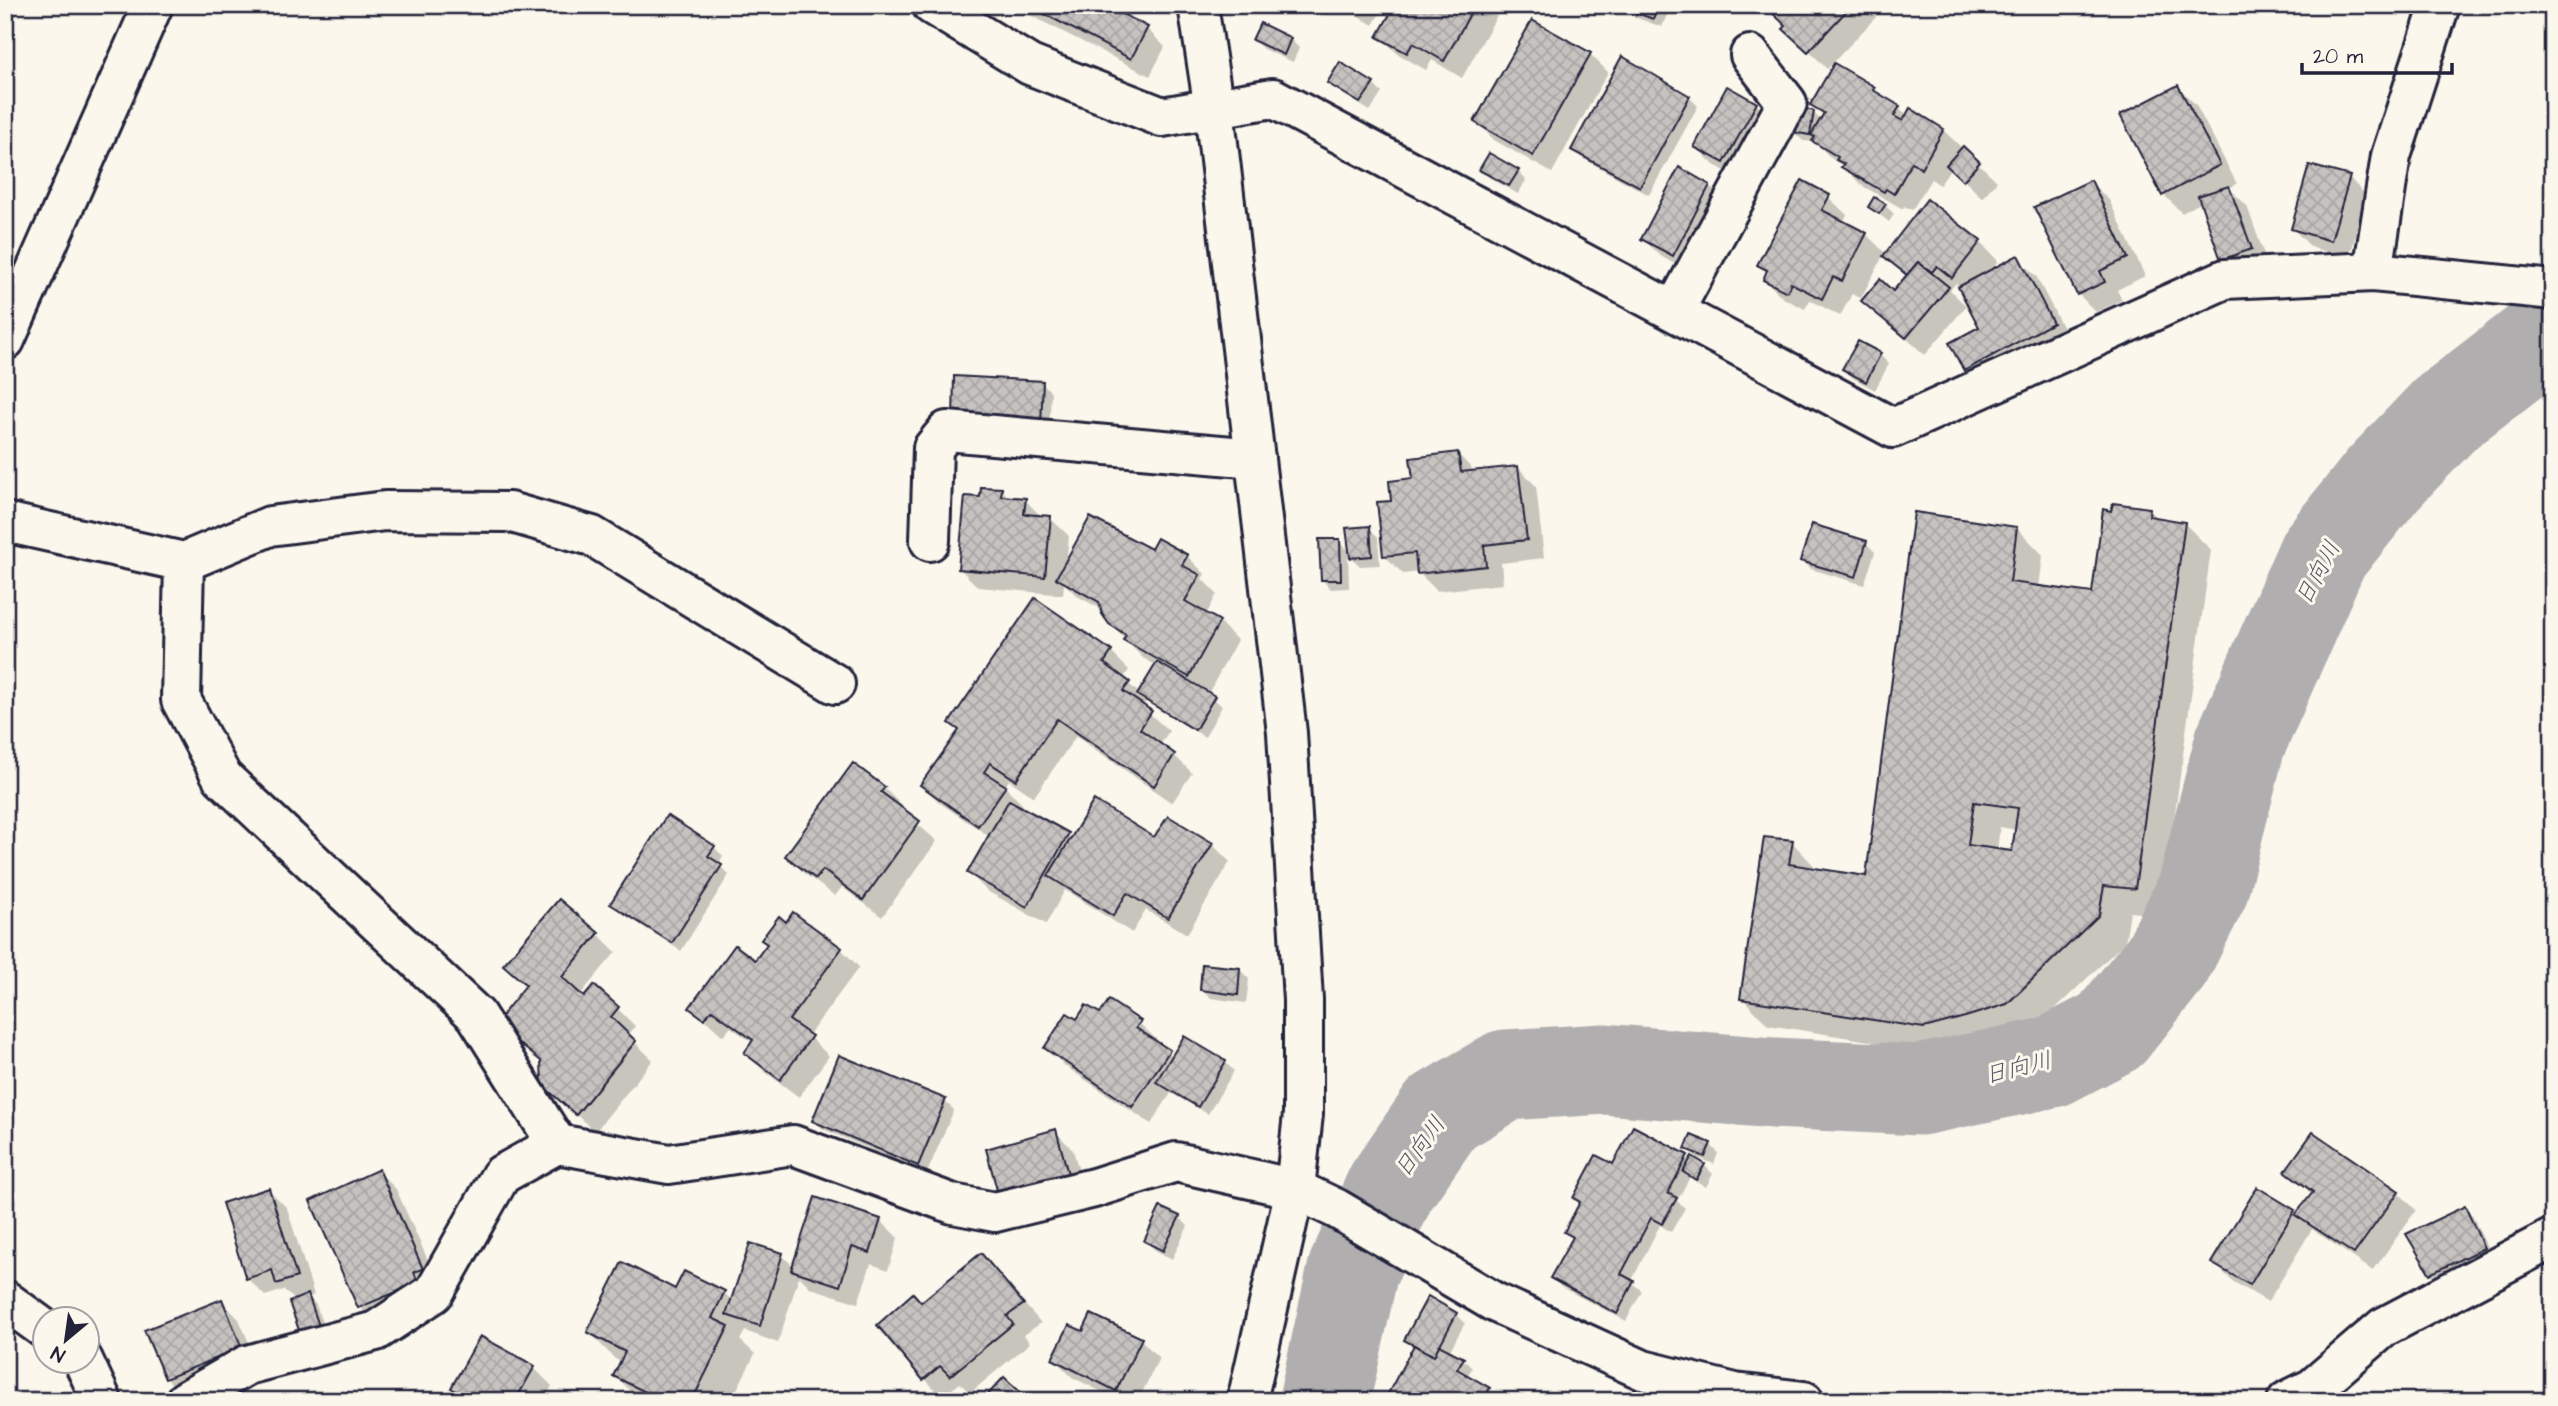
<svg xmlns="http://www.w3.org/2000/svg" width="2558" height="1406" viewBox="0 0 2558 1406" font-family="'Architects Daughter','Klee One',sans-serif">
	<style>
		.shadow { fill: #0003; fill-rule: evenodd }
		.lines { fill: none; stroke-linecap: round; stroke-linejoin: round }
		.river { stroke: #b1aeb0; stroke-width: 91 }
		.building { fill: url(#building-cross-hatch); stroke: #22223b; stroke-width: 2; fill-rule: evenodd }
		.minor-casing { stroke: #22223b; stroke-width: 44 }
		.tertiary-casing { stroke: #22223b; stroke-width: 44 }
		.minor { stroke: #fbf7ec; stroke-width: 38 }
		.tertiary { stroke: #fbf7ec; stroke-width: 38 }
		.labels { text-anchor: middle; dominant-baseline: central; stroke-width: 6; stroke-linejoin: round; paint-order: stroke }
		.water-label { font-size: 23px; font-style: italic; fill: #545364; stroke: #fbf7ec }
	</style>
	<defs>
		<pattern id="building-cross-hatch" width="8" height="8" patternUnits="userSpaceOnUse" patternTransform="scale(1.75)"><rect width="8" height="8" fill="#c6c2c0"/><path d="M0 0l8 8M0 8l8-8" fill="none" stroke="#aaa6a6"/></pattern>
	</defs>
	<rect width="100%" height="100%" fill="#fbf7ec"/>
	<filter id="ink" filterUnits="userSpaceOnUse"><feTurbulence type="fractalNoise" baseFrequency=".0143" numOctaves="2"/><feDisplacementMap in="SourceGraphic" scale="14" xChannelSelector="R" yChannelSelector="G"/><feConvolveMatrix kernelMatrix="1 2 1 2 8 2 1 2 1" color-interpolation-filters="sRGB"/></filter>
	<g filter="url(#ink)">
		<g class="shadow">
			<path d="M1010 5H1110L1109 9 1147 29 1165 47 1150 76Z"/>
			<path d="M1340 5H1385L1373 25Z"/>
			<path d="M1397 5H1503L1462 78 1432 60 1426 70 1398 54 1379 36Z"/>
			<path d="M1600 5H1671L1662 27 1634 17 1625 7 1611 17Z"/>
			<path d="M1691 5H1710L1704 14Z"/>
			<path d="M1765 5H1864L1876 17 1827 69Z"/>
			<path d="M1533 22 1590 54 1608 72 1552 173 1494 140 1476 121Z"/>
			<path d="M1290 39 1299 48 1293 62 1263 49 1254 40Z"/>
			<path d="M1329 82 1373 84 1382 93 1370 111 1338 91Z"/>
			<path d="M2178 87 2196 105 2237 184 2229 188 2247 206 2269 268 2241 277 2222 259 2202 202 2182 213 2164 195Z"/>
			<path d="M1874 89 1908 116 1943 130 1997 181 1982 198 1951 167 1940 185 1931 179 1912 210 1904 206 1903 209 1861 185 1844 166 1832 159 1815 142 1803 141 1794 132 1813 112 1821 121 1824 116 1812 105Z"/>
			<path d="M1689 97 1698 106 1649 195 1582 158 1573 150Z"/>
			<path d="M1756 104 1774 122 1742 180 1714 165 1696 147Z"/>
			<path d="M1481 169 1518 171 1526 180 1518 194 1490 178Z"/>
			<path d="M2349 178 2367 196 2349 259 2311 247 2293 229Z"/>
			<path d="M2090 182 2109 200 2145 276 2117 290 2122 300 2096 312 2078 294Z"/>
			<path d="M1709 186 1727 204 1691 273 1662 257 1643 239Z"/>
			<path d="M1828 197 1847 215 1843 222 1866 234 1886 254 1927 201 1980 242 1998 261 1989 272 2017 258 2036 276 2070 342 1984 388 1966 370 1981 328 1956 283 1950 290 1966 306 1925 355 1864 301 1893 293 1907 277 1884 254 1861 298 1852 294 1840 316 1810 300 1805 309 1783 298 1765 280 1768 273 1759 265Z"/>
			<path d="M1885 205 1894 214 1889 222 1870 207Z"/>
			<path d="M1859 343 1880 355 1889 364 1875 390 1853 378 1844 369Z"/>
			<path d="M1042 383 1051 392 1049 433 954 420Z"/>
			<path d="M1458 454 1475 472 1518 467 1536 486 1544 558 1501 563 1503 584 1437 591 1418 572 1403 574 1385 556 1393 502 1415 480Z"/>
			<path d="M1002 490 1010 499 1025 500 1042 517 1050 518 1069 536 1066 564 1151 552 1187 556 1205 574 1202 579 1217 594 1206 615 1219 622 1237 640 1208 694 1222 706 1205 737 1146 702 1142 707 1169 731 1160 745 1174 755 1192 773 1172 803 1076 736 1034 797 1009 780 1005 787 1023 805 1021 808 1073 839H1154L1212 844 1230 862 1187 934 1146 910 1132 933 1065 890 1046 924 987 891 969 873 990 837 940 803 922 785 959 731 951 723 1111 652 1129 670 1123 679 1140 694 1157 666 1143 658 1125 640 1103 610 1077 596 1064 583 1063 595 978 587 960 569 982 499Z"/>
			<path d="M2150 510 2159 520 2184 523 2211 550 2161 915 2130 912 2125 942 2033 1030 1993 1043 1951 1054 1768 1025 1742 998 1792 842 1818 870 1868 878 2017 528 2043 555 2039 588 2094 595ZM2000 827 2017 830 2013 853 1997 851Z"/>
			<path d="M1369 528 1378 537 1380 565 1360 566 1351 557Z"/>
			<path d="M1339 541 1348 550 1349 588 1331 589 1322 580Z"/>
			<path d="M1866 543 1875 552 1864 585 1811 569 1802 560Z"/>
			<path d="M884 788 902 806 900 809 937 841 882 917 842 887 835 896 805 874 787 856Z"/>
			<path d="M714 847 723 856 718 864 729 875 681 951 621 912 612 903Z"/>
			<path d="M598 934 616 952 580 995 584 999 617 1008 635 1026 628 1036 653 1060 595 1132 543 1084V1064L498 1024 527 986 505 965Z"/>
			<path d="M841 949 859 967 808 1036 829 1056 799 1097 764 1071 746 1053 753 1043 731 1027 723 1036 692 1008 755 962Z"/>
			<path d="M1240 970 1249 979 1246 1003 1211 998 1202 989Z"/>
			<path d="M1101 1015 1139 1023 1158 1041 1156 1043 1173 1056 1225 1062 1234 1071 1208 1114 1171 1093 1151 1124 1065 1066 1047 1048 1077 1022Z"/>
			<path d="M840 1058 945 1101 954 1110 927 1173 823 1129 814 1120Z"/>
			<path d="M1634 1128 1691 1161 1704 1165 1713 1174 1706 1187 1690 1177 1677 1201 1685 1208 1671 1232 1660 1225 1631 1282 1642 1291 1626 1321 1561 1287 1553 1278 1573 1239 1566 1232 1581 1203 1575 1197 1613 1166Z"/>
			<path d="M1055 1131 1073 1150 1088 1203 1021 1222Z"/>
			<path d="M1710 1144 1718 1153 1714 1164 1696 1157 1688 1148Z"/>
			<path d="M378 1171 396 1189 440 1287 378 1326 360 1307 312 1202Z"/>
			<path d="M2287 1171 2398 1192 2416 1210 2373 1271 2312 1229 2268 1302 2232 1281 2214 1263 2294 1211 2297 1215 2313 1195Z"/>
			<path d="M269 1190 287 1208 314 1295 309 1297 316 1305 327 1335 310 1341 296 1301 284 1290 265 1296 247 1278Z"/>
			<path d="M2464 1208 2473 1217 2492 1258 2440 1282 2431 1273Z"/>
			<path d="M1179 1217 1188 1226 1172 1259 1155 1250 1146 1241Z"/>
			<path d="M880 1220 898 1238 888 1270 871 1264 858 1303 811 1288 799 1276 778 1343 745 1331 740 1340 755 1354 731 1401H640L615 1375 622 1362 615 1359 589 1332 676 1291 724 1293 733 1301 782 1255 794 1267Z"/>
			<path d="M981 1255 1041 1323 1024 1335 1030 1343 970 1393 960 1383 942 1397 924 1378 922 1304Z"/>
			<path d="M221 1301 239 1319 259 1367 185 1397 166 1378 147 1331Z"/>
			<path d="M1456 1314 1465 1323 1449 1352 1463 1359 1472 1368 1467 1377 1489 1389 1498 1398 1497 1401H1386L1415 1348 1407 1340Z"/>
			<path d="M1141 1340 1159 1358 1138 1401H1120L1072 1377 1054 1359Z"/>
			<path d="M534 1368 552 1386 544 1401H465L453 1388Z"/>
		</g>
		<g class="lines">
			<path class="river" d="M1324 1401 1353 1270 1391 1187 1442 1113 1506 1075 1604 1069 1774 1083 1920 1090 2052 1062 2111 1031 2167 961 2203 889 2240 743 2323 554 2383 479 2446 413 2539 341H2553"/>
		</g>
		<g class="building">
			<path d="M1027 5H1105L1148 27 1131 59Z"/>
			<path d="M1395 5H1475L1444 61 1413 43 1407 53 1377 37Z"/>
			<path d="M1624 5H1659L1653 19 1623 8Z"/>
			<path d="M1764 5H1852L1808 52 1783 29 1786 26Z"/>
			<path d="M1532 20 1591 53 1533 156 1474 122Z"/>
			<path d="M1260 23 1291 38 1284 55 1252 40Z"/>
			<path d="M1622 56 1690 96 1640 187 1571 150Z"/>
			<path d="M1340 62 1374 83 1360 103 1327 83Z"/>
			<path d="M1834 63 1875 87 1873 90 1900 106 1894 116 1903 121 1910 108 1944 129 1921 169 1912 162 1894 194 1886 189 1884 192 1841 167 1844 164 1836 160 1838 157 1812 141 1815 137 1811 135 1824 113 1810 105Z"/>
			<path d="M2178 85 2220 165 2162 196 2120 115Z"/>
			<path d="M1727 86 1757 103 1724 163 1694 147Z"/>
			<path d="M1796 107 1814 111 1810 135 1792 132Z"/>
			<path d="M1963 146 1980 162 1963 181 1946 165Z"/>
			<path d="M1489 153 1519 170 1509 186 1479 170Z"/>
			<path d="M2309 165 2350 176 2331 241 2291 229Z"/>
			<path d="M1679 167 1710 185 1673 256 1641 239Z"/>
			<path d="M1802 180 1830 195 1822 210 1867 233 1842 281 1833 277 1822 299 1791 283 1787 292 1763 280 1767 270 1757 265Z"/>
			<path d="M2091 180 2128 258 2100 271 2105 282 2077 295 2034 207Z"/>
			<path d="M2229 186 2252 249 2221 260 2198 196Z"/>
			<path d="M1874 197 1886 204 1879 214 1868 207Z"/>
			<path d="M1927 199 1981 241 1952 278 1937 266 1932 272 1918 262 1907 275 1883 256Z"/>
			<path d="M2018 255 2053 323 1964 371 1949 343 1979 327 1958 287Z"/>
			<path d="M1918 262 1949 287 1906 338 1861 301 1880 279 1893 291Z"/>
			<path d="M1858 341 1881 353 1866 382 1842 369Z"/>
			<path d="M954 376 1043 381 1041 425 953 420Z"/>
			<path d="M1458 452 1461 472 1518 466 1527 540 1484 545 1486 566 1417 574 1415 553 1383 556 1377 502 1391 501 1389 481 1413 478 1410 458Z"/>
			<path d="M981 487 1002 488 1001 496 1026 498 1024 514 1051 516 1045 577 958 569 965 496 980 497Z"/>
			<path d="M2113 503 2150 508 2149 516 2185 522 2135 889 2104 886 2099 915 2007 1004 1965 1017 1924 1028 1740 999 1764 837 1793 840 1789 864 1866 876 1914 512 2017 527 2010 582 2092 593 2103 509 2111 511ZM1974 802 2018 808 2012 851 1968 845Z"/>
			<path d="M1090 517 1151 549 1157 538 1188 555 1182 565 1200 575 1185 601 1220 621 1189 677 1123 640 1126 635 1109 624 1102 614 1099 602 1056 578Z"/>
			<path d="M1812 524 1867 541 1856 577 1800 561Z"/>
			<path d="M1370 526 1372 556 1350 558 1346 528Z"/>
			<path d="M1319 539H1340L1341 580H1321Z"/>
			<path d="M1035 598 1112 651 1104 663 1130 682 1123 691 1152 711 1140 729 1175 754 1154 786 1057 719 1016 780 990 763 984 772 1006 786 978 826 920 785 959 730 949 723Z"/>
			<path d="M1157 662 1215 696 1195 730 1137 695Z"/>
			<path d="M853 763 885 787 881 792 920 821 863 900 823 870 816 879 785 856Z"/>
			<path d="M1009 800 1069 833 1027 907 967 873Z"/>
			<path d="M1094 800 1154 837 1168 816 1213 843 1168 918 1127 893 1113 916 1048 876Z"/>
			<path d="M667 815 715 846 708 856 722 865 672 943 610 904Z"/>
			<path d="M559 899 599 933 562 977 584 997 594 985 619 1007 611 1017 636 1041 576 1115 542 1085 541 1061 495 1024 526 985 503 965Z"/>
			<path d="M793 912 842 948 789 1020 812 1036 780 1080 744 1053 753 1040 712 1010 704 1019 689 1008 735 945 755 960 767 944 761 940 779 916 786 922Z"/>
			<path d="M1202 964 1240 968 1238 995 1200 990Z"/>
			<path d="M1109 1000 1141 1021 1136 1028 1170 1050 1132 1107 1044 1048 1067 1013 1077 1019 1086 1005 1100 1013Z"/>
			<path d="M1184 1036 1226 1061 1198 1107 1156 1082Z"/>
			<path d="M839 1055 946 1099 918 1166 812 1121Z"/>
			<path d="M1633 1126 1688 1155 1668 1193 1677 1198 1662 1224 1651 1218 1621 1274 1634 1281 1617 1314 1550 1278 1573 1237 1564 1232 1580 1202 1573 1198 1596 1155 1613 1164Z"/>
			<path d="M1056 1129 1071 1185 1001 1205 986 1149Z"/>
			<path d="M2313 1132 2399 1191 2354 1254 2295 1215 2313 1192 2285 1171Z"/>
			<path d="M1691 1135 1711 1143 1705 1157 1685 1149Z"/>
			<path d="M1692 1156 1705 1164 1696 1180 1683 1172Z"/>
			<path d="M379 1169 423 1269 414 1272 418 1283 358 1308 310 1201Z"/>
			<path d="M2257 1187 2295 1210 2250 1285 2211 1263Z"/>
			<path d="M269 1188 297 1277 276 1284 272 1270 246 1279 222 1203Z"/>
			<path d="M815 1197 881 1219 870 1253 852 1247 840 1286 791 1270Z"/>
			<path d="M2465 1206 2484 1248 2430 1274 2406 1234Z"/>
			<path d="M1160 1207 1180 1216 1163 1251 1144 1241Z"/>
			<path d="M750 1243 783 1253 760 1326 726 1315Z"/>
			<path d="M981 1253 1024 1304 1007 1316 1013 1324 950 1376 940 1366 923 1380 877 1325 913 1293 921 1302Z"/>
			<path d="M622 1262 675 1289 684 1271 725 1291 712 1318 729 1326 692 1401H657L658 1398 613 1376 625 1352 587 1332Z"/>
			<path d="M308 1294 319 1326 300 1333 289 1302Z"/>
			<path d="M1428 1296 1457 1313 1434 1356 1404 1340Z"/>
			<path d="M222 1299 242 1348 165 1379 144 1330Z"/>
			<path d="M1091 1314 1142 1338 1116 1391 1052 1359 1069 1325 1083 1331Z"/>
			<path d="M480 1336 535 1366 515 1401H472L451 1388Z"/>
			<path d="M1414 1345 1434 1356 1439 1345 1464 1358 1457 1369 1490 1388 1483 1401H1384Z"/>
			<path d="M1004 1377 1030 1401H982Z"/>
		</g>
		<g class="lines">
			<g class="minor-casing">
				<g id="minor">
					<path d="M932 5 1030 65 1162 117 1273 98 1893 428 2225 279 2373 272 2553 290"/>
					<path d="M2373 272 2391 156 2440 5"/>
					<path d="M1674 311 1787 103 1750 55"/>
					<path d="M5 522 184 562 270 526 385 511 509 512 592 536 835 684"/>
					<path d="M930 541 933 448 947 431 1255 458"/>
					<path d="M184 562 181 700 222 777 476 1015 557 1144"/>
					<path d="M5 1300 46 1330"/>
					<path d="M83 1360 102 1401"/>
					<path d="M185 1401 247 1365 376 1331 434 1293 501 1175 557 1144 669 1164 793 1145 953 1204 995 1212 1094 1188 1176 1162 1295 1189 1337 1209 1494 1302 1643 1370 1735 1393 1804 1401"/>
					<path d="M2287 1401 2313 1388 2384 1327 2553 1238"/>
				</g>
			</g>
			<g class="tertiary-casing">
				<g id="tertiary">
					<path d="M1198 5 1214 109 1287 733 1303 1000V1114L1295 1189 1247 1401"/>
					<path d="M5 340 153 5"/>
				</g>
			</g>
			<use href="#minor" class="minor"/>
			<use href="#tertiary" class="tertiary"/>
		</g>
	</g>
	<g class="labels">
		<g class="water-label">
			<text transform="translate(2318 573) rotate(-62)">日向川</text>
			<text transform="translate(2018 1068) rotate(-14)">日向川</text>
			<text transform="translate(1420 1147) rotate(-54)">日向川</text>
		</g>
	</g>
	<rect width="2558" height="1406" fill="none" stroke="#fbf7ec" stroke-width="28"/>
	<rect x="14" y="14" width="2530" height="1378" fill="none" stroke="#22223b" stroke-width="2.5" filter="url(#ink)"/>
	<g transform="translate(66 1340) rotate(209)"><circle r="33" fill="#fbf7ec" stroke="#a4a2a5" stroke-width="2"/>
	<path d="M0-5L12 26L0 18L-12 26Z" fill="#22223b"/>
	<text y="-10" font-size="19" font-weight="bold" text-anchor="middle" fill="#22223b">N</text>
	</g>
	<path d="M2302 63v10h150v-10" fill="none" stroke="#22223b" stroke-width="3.5"/>
	<text x="2313" y="63" font-size="21" fill="#22223b" stroke="#fbf7ec" stroke-width="5" paint-order="stroke">20 m</text>
</svg>
